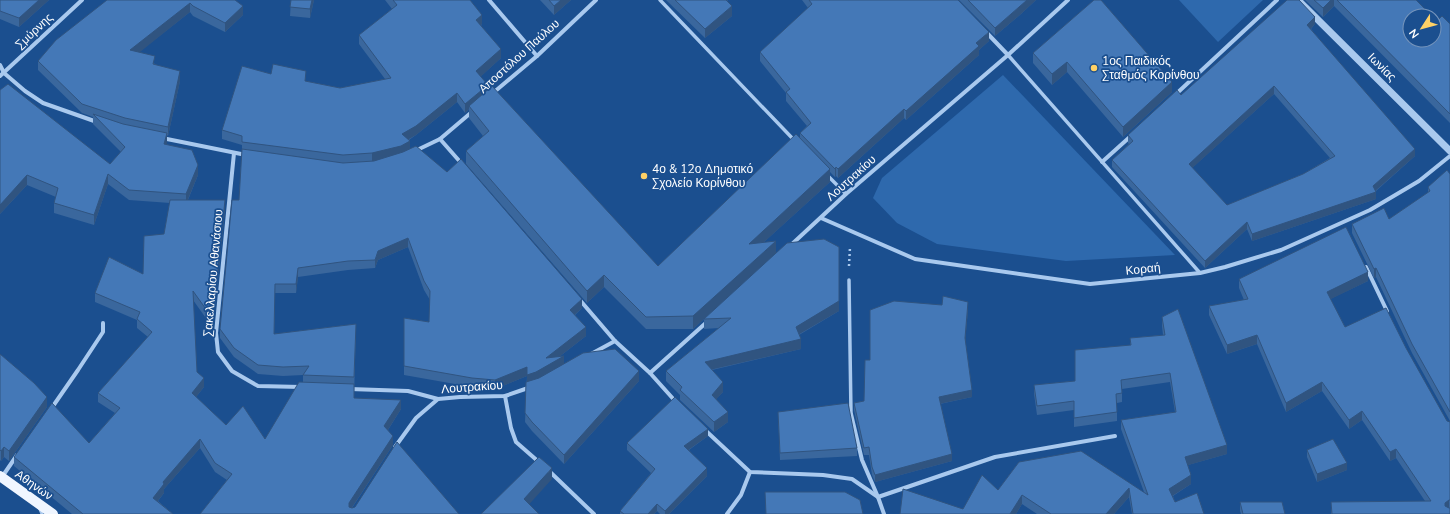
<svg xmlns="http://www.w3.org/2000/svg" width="1450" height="514" viewBox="0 0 1450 514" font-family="'Nunito Sans',sans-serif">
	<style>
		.green { fill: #2e69ad }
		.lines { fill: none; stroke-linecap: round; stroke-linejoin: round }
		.path { stroke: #a9c9ee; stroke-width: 2.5; stroke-dasharray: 2 3; stroke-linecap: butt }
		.service { stroke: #a9c9ee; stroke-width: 3 }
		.pedestrian { stroke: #a9c9ee; stroke-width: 3.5 }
		.minor { stroke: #a9c9ee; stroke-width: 4 }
		.tertiary { stroke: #a9c9ee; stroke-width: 7 }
		.primary { stroke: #f0f6ff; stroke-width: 10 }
		.wall { fill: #3a679d; fill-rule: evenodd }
		.shaded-wall { fill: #305480 }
		.building { fill: #4478b7; stroke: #305480; fill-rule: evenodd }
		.poi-dot { fill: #ffd166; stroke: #1b4f8f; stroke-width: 1.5 }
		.labels { text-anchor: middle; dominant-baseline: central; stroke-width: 3.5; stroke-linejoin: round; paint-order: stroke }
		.street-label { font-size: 12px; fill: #fff; stroke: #1b4f8f }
		.poi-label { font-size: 12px; fill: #fff; stroke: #1b4f8f; text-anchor: start }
	</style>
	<rect width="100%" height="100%" fill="#1b4f8f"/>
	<g class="green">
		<path d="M1179 0H1263L1218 42Z"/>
		<path d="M1003 75 1175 255 1066 261 937 244 897 223 873 198 882 178Z"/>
	</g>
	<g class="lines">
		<path class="path" d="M849 266 850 247"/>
		<path class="service" d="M39 507 42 514"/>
		<g class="pedestrian">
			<path d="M660 0 794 140"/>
			<path d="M1008 55 1200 273"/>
			<path d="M827 175 846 194"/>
			<path d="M849 280 851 414"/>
		</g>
		<g class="minor">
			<path d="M489 0 537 56"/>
			<path d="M986 32 1008 55"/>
			<path d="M0 65 4 73 25 91 43 103 97 122"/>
			<path d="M0 76 82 0"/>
			<path d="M493 93 537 56 596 0"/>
			<path d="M1175 95 1277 0"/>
			<path d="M162 138 246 155"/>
			<path d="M440 139 462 164"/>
			<path d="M415 151 440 139 473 111"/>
			<path d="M234 153 216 333 218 352 232 371 258 386 301 387"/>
			<path d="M1102 162 1132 135"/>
			<path d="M821 218 915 259 1090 284 1200 273 1225 267 1281 250 1370 210 1419 181 1450 156"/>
			<path d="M791 245 846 194 1008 55 1068 0"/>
			<path d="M1366 267 1387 311"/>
			<path d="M579 299 615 341 650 373 676 402"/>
			<path d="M591 354 615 341"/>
			<path d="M650 373 708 321"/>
			<path d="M350 389 408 391 438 399"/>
			<path d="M505 396 511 428 516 442 540 463"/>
			<path d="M51 409 78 370 103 332V323"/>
			<path d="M851 414 862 460 878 497 884 514"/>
			<path d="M705 430 750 472 823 475 852 479 878 497 995 457 1115 436"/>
			<path d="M395 447 416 418 438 399 460 397 505 396 531 387"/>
			<path d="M548 470 594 514"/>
			<path d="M2 477 17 455"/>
			<path d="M727 514 741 495 750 472"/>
		</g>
		<path class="tertiary" d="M1298 0 1450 151"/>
		<path class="primary" d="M0 476 53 514"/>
	</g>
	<g class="wall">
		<path d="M0 0H49L19 27 0 19Z"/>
		<path d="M106 0H235L243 15 225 32 193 16 190 12 139 52 155 64 180 81 168 136 167 135 166 144 198 175 188 200 225 209 213 328 193 300 197 372 204 387 196 397 226 425 265 439 303 382V375L283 376 258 374 234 357 220 338V329L239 200 242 149V145L222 139V130L271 74 340 88 385 79 359 44V35L392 9 385 0H470L482 24 481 25 501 58 480 77 488 90 658 266 800 139V133L807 126 786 101V93L760 61V52L808 8 802 0H958L989 41 979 50V55L906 120 904 118 838 178 836 176 835 177 830 172V182L764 242 839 311 799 335 801 349 712 370 723 392 716 399 728 422 714 432 680 400V395L666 381V371L719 328 704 329V319L693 329H646L604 287 587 303 466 164V151L483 136 469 118V109L465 113 457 102 416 135 409 140 410 149 582 308 575 315 586 336 559 357 564 363 639 381 564 464 532 431 525 422 527 376 495 389 472 387 404 375V318L429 322 430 300 424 290 408 247 378 260 375 268 348 270 298 277 296 293H275L274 334 356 324 354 398 401 409 388 430 393 445 352 508 459 514H200L227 480 215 472 200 448 164 489V493L158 501 173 514H72L14 466V457L89 443 115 413 98 402V393L148 337 137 328V320L95 302V293L143 274 164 234 170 203 129 200 108 184 94 225 54 213V203L56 197 27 185 0 214V90L110 164 121 152 93 124V117L82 113 38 70V61L106 1Z"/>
		<path d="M291 0H314L310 18 290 16Z"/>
		<path d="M540 0H571L554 15Z"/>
		<path d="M666 0H728L727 1 732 16 705 38Z"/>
		<path d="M959 0H1036L1021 14 995 36Z"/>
		<path d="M1094 0 1172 92 1123 137 1067 72 1052 85 1033 63V53Z"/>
		<path d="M1305 0H1416L1437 21 1450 24V123L1334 6 1323 17Z"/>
		<path d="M1315 24 1311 29 1415 156 1376 191V199L1252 241 1247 229 1205 268 1112 167V160L1129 144 1128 143V135L1181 95ZM1274 94 1330 158 1303 174 1227 205 1192 168Z"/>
		<path d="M1450 174V421L1412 353 1376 277 1374 278 1352 233V224L1389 219 1428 193V187Z"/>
		<path d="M1239 279 1368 281 1330 299 1345 327 1406 348 1447 421 1450 422V514H1331V502L1425 501 1396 458 1390 461 1362 420 1349 429 1322 391 1286 412 1257 344 1227 354 1209 315V306L1244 300 1239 288Z"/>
		<path d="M942 305 968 310 965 341 972 397 940 404 952 461 875 482 872 475 869 455H864L854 410V403L864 401 870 360Z"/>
		<path d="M1162 317 1227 454 1188 465 1191 484 1173 496 1175 502 1204 514H1132L1129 497 1114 514H1037L1022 504 1016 514H900L963 509 998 490 1019 462 1144 492 1121 429V420L1175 412 1170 382 1122 389V402L1117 403V421L1074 427V410L1037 415 1034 394V385L1075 381 1130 345V338L1163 335 1162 326Z"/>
		<path d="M0 354 47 407 9 461 4 457 1 461 0 460Z"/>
		<path d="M778 412 857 448V456L780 460Z"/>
		<path d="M708 436 689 450 707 476 669 514H660L657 511 654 514H620V511L651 473 627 450V443Z"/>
		<path d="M1307 450 1347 470 1317 482 1307 457Z"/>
		<path d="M1240 502 1285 514H1241L1240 511Z"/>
	</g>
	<g class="shaded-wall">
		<path d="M39 0H49L19 27V18Z"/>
		<path d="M312 0H314L310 18V9Z"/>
		<path d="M561 0H571L554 15V6Z"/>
		<path d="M1027 0H1036L1021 14 995 36V28Z"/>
		<path d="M1331 0H1334V6L1323 17V8Z"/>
		<path d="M190 3V12L130 60V50Z"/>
		<path d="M243 6V15L225 32V23Z"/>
		<path d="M732 6V16L705 38V29Z"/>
		<path d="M482 15V24L476 29V20Z"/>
		<path d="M1315 17V24L1307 33V25Z"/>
		<path d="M989 32V41L979 50V55L906 120V111L976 43Z"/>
		<path d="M501 49V58L476 81V71Z"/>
		<path d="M1067 62V72L1052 85V74Z"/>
		<path d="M180 71V81L168 136V127Z"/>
		<path d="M1172 82V92L1123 137V127Z"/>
		<path d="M488 85V94L469 106V109L465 113V104Z"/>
		<path d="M1274 86V94L1189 171V164Z"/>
		<path d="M457 93V102L416 135 402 143V134Z"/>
		<path d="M904 109V118L838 178V169Z"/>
		<path d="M167 133V143L164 153V144Z"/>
		<path d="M410 141V150L372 163V153Z"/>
		<path d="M1415 149V156L1374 192H1376V199L1252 241V234L1373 186Z"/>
		<path d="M198 165V175L186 204V194Z"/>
		<path d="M836 167V176L835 177V169Z"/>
		<path d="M830 169V182L749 256V244Z"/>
		<path d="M108 174V184L94 225V215Z"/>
		<path d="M27 175V185L0 214V205Z"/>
		<path d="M225 200V209L213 328V319Z"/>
		<path d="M1247 222V229L1205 268V261Z"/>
		<path d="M408 238V247L378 260 375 268V260L378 251Z"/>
		<path d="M776 241V253L693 329V316Z"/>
		<path d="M839 247V311L796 336V327Z"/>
		<path d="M298 268V277L296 293V284Z"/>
		<path d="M1376 268V277L1374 278V269Z"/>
		<path d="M1368 272V281L1327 301V292Z"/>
		<path d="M604 275V287L587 303V291Z"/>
		<path d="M582 299V308L570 319V310Z"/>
		<path d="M968 302V310L965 346V338Z"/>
		<path d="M586 327V336L550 364 564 356V365L527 384V376L495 389V380L546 358Z"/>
		<path d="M1257 335V344L1227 354V345Z"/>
		<path d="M801 339V349L705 371V362Z"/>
		<path d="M639 371V381L564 464V455Z"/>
		<path d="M204 378V387L192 402V393Z"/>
		<path d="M723 382V392L712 404V395Z"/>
		<path d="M1322 382V391L1286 412V403Z"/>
		<path d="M972 390V397L939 404V397Z"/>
		<path d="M47 397V407L9 461V451Z"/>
		<path d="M401 400V409L384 436V426Z"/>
		<path d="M1362 411V420L1349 429V420Z"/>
		<path d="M728 412V422L714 432V422Z"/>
		<path d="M708 429V436L684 453V446Z"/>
		<path d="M393 436V445L349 512V503Z"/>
		<path d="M200 439V448L164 489V493L153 507V498L163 482Z"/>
		<path d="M1227 445V454L1185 466V457Z"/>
		<path d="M4 447V457L1 461V451Z"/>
		<path d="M1396 449V458L1390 461V452Z"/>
		<path d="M952 454V461L875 482V475Z"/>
		<path d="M1347 463V470L1317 482V474Z"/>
		<path d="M552 468V479L524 510V499Z"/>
		<path d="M707 468V476L669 514H665V511Z"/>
		<path d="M1191 475V484L1169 498V489Z"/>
		<path d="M1129 488V497L1114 514H1106Z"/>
		<path d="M1022 495V504L1016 514H1010Z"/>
		<path d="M1449 500V509L1445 506V503Z"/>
		<path d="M657 504V511L654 514H648Z"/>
	</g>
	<g class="building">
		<path d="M0 0H39L19 18 0 11Z"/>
		<path d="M107 0H235L243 6 225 23 193 6 190 3 130 50 155 56 153 64 180 71 168 127 125 118 82 104 38 61 56 40Z"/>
		<path d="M291 0H312L310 9 290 7Z"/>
		<path d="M393 0H470L482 15 476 20 501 49 476 71 488 85 465 104 457 93 416 126 402 134 410 141 401 146 372 153 343 155 242 142V136L222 130 242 66 271 74 273 64 306 71 305 81 340 88 391 78 359 35 397 5Z"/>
		<path d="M549 0H561L554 6Z"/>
		<path d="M675 0H726L732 6 705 29Z"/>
		<path d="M809 0H958L989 32 976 43 979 46 906 111 904 109 838 169 836 167 835 169 800 133 811 123 786 92 790 89 760 52 812 4Z"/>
		<path d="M968 0H1027L995 28Z"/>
		<path d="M1094 0H1101L1172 82 1123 127 1067 62 1052 74 1033 53Z"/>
		<path d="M1287 0H1299L1315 17 1307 25 1415 149 1373 186 1376 192 1252 234 1247 222 1205 261 1112 160 1133 141 1128 135 1177 90 1181 95ZM1274 86 1335 156 1303 174 1227 205 1189 164Z"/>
		<path d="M1314 0H1331L1323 8Z"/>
		<path d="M1337 0H1416L1432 16H1410V40H1434V18L1437 21 1442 16 1450 24V114Z"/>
		<path d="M8 84 110 164 125 147 93 114 123 124 167 133 164 144 192 150 198 165 186 194 129 190 108 174 94 215 54 203 58 188 27 175 0 205V90Z"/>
		<path d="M492 86 658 266 796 134 830 169 749 244 776 241 693 316 646 317 604 275 587 291 466 151 489 131 469 106Z"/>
		<path d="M416 146 447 172 461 159 582 299 570 310 586 327 546 358 564 356 536 372 527 375V367L495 380 472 378 404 366V318L429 322 430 291 424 281 408 238 378 251 375 260 348 261 298 268 296 284H275L274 334 356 324 354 377 303 375 309 366 283 367 258 365 234 348 220 329 232 200H239L242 149 343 163 374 161 403 152Z"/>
		<path d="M1447 170 1450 174V412L1412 344 1376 268 1374 269 1352 224 1384 208 1389 219 1430 191 1428 187Z"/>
		<path d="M170 200H225L213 319 193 291 197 372 204 378 192 393 226 425 243 406 265 439 299 382 354 384V398L401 400 384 426 393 436 349 503V507L352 508 355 507 397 442 459 514H200L232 474 215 463 200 439 163 482 164 484 153 498 173 514H83L14 457 52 403 89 443 120 408 98 393 152 332 137 319 140 312 95 293 109 257 143 274 144 236 164 234Z"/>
		<path d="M1346 227 1368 272 1327 292 1345 327 1386 308 1406 348 1447 421 1450 422V500H1449L1445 503V506L1449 508H1450V514H1332L1331 502 1431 501 1396 449 1390 452 1362 411 1349 420 1322 382 1286 403 1257 335 1227 345 1209 306 1248 299 1239 279Z"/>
		<path d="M824 239 839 247V301L796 327 801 339 705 362 723 382 712 395 728 412 714 422 680 390 682 387 666 371 731 318 704 319 787 243Z"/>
		<path d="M943 296 968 302 965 338 972 390 939 397 952 454 875 475 872 467 869 447 864 448 854 403 864 401 865 360H870V310L894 301 942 305Z"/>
		<path d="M1178 309 1227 445 1185 457 1191 475 1169 489 1175 502 1197 493 1204 514H1133L1129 488 1106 514H1051L1022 495 1010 514H900L903 489 963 509 982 475 998 490 1019 462 1081 451 1148 495 1121 420 1176 412 1170 373 1121 380 1122 393 1116 394 1117 412 1074 418V401L1037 406 1034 385 1075 381V350L1131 345 1130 338 1165 335 1162 317Z"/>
		<path d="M615 349 639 371 564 455 532 422 525 413 526 382 539 378 583 353Z"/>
		<path d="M0 354 34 383 47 397 9 451 4 447 1 451 0 450Z"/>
		<path d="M675 397 708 429 684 446 707 468 665 511 657 504 648 514H624L620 511 655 469 627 443Z"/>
		<path d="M848 403 857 448 780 453 778 412Z"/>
		<path d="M1333 439 1347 463 1317 474 1307 450Z"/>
		<path d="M539 457 552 468 524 499 539 514H481Z"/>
		<path d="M765 492H845L860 500 863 514H766Z"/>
		<path d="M1240 502H1282L1285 514H1243Z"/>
	</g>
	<g class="poi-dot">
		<circle cx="1094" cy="68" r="4"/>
		<circle cx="644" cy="176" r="4"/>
	</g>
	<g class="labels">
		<g class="street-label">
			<text transform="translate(34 31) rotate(-43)">Σμύρνης</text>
			<text transform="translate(519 56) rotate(-42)">Αποστόλου Παύλου</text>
			<text transform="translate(1382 67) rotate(45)">Ιωνίας</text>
			<text transform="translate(851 178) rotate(-42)">Λουτρακίου</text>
			<text transform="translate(1143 269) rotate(-6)">Κοραή</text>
			<text transform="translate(213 273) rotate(-85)">Σακελλαρίου Αθανάσιου</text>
			<text transform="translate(472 387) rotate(-4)">Λουτρακίου</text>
			<text transform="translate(34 485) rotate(35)">Αθηνών</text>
		</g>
		<g class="poi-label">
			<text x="1102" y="61">1ος Παιδικός<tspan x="1102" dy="14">Σταθμός Κορίνθου</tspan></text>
			<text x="652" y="169">4ο &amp; 12ο Δημοτικό<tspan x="652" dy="14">Σχολείο Κορίνθου</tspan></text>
		</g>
	</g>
	<g transform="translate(1422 28) rotate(234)"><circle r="19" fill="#1b4f8f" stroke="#7695bc"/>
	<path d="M0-3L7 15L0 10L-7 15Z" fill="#ffd166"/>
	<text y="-6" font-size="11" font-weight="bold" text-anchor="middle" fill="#ffffff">N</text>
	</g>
</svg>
